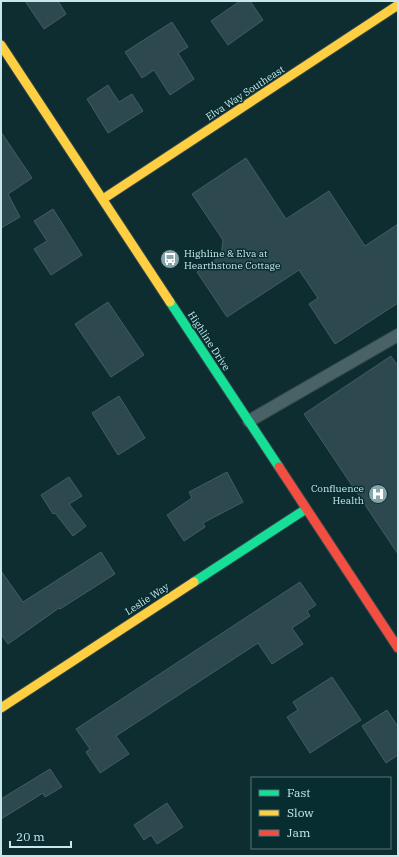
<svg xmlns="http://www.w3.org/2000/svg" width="399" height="857" viewBox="0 0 399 857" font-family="'IBM Plex Serif',serif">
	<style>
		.building { fill: #2d484e; stroke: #445d63 }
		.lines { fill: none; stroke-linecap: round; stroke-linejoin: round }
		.lane-casing { stroke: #32484a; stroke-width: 14 }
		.fast-casing { stroke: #32484a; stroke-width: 11 }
		.slow-casing { stroke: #32484a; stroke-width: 11 }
		.jam-casing { stroke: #32484a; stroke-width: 11 }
		.lane { stroke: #496265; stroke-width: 12 }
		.fast { stroke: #16e098; stroke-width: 9 }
		.slow { stroke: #ffcf43; stroke-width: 9 }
		.jam { stroke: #f24e42; stroke-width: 9 }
		.labels { text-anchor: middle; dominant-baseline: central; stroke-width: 3; stroke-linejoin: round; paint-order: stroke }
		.street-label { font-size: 10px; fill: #c8e7eb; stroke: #082d30 }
		.poi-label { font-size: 10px; fill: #c8e7eb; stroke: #082d30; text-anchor: start }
	</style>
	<rect width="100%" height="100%" fill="#0e2d30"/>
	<g class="building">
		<path d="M25 1H58L66 14 44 29Z"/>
		<path d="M240 1H250L263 20 228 45 211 21Z"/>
		<path d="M172 22 188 47 178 53 194 79 170 95 154 70 142 78 125 52Z"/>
		<path d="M108 85 119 102 132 94 143 111 108 133 87 99Z"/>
		<path d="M1 132 32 178 8 194 20 217 1 228Z"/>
		<path d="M246 158 286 219 329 191 365 246 398 224V303L335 344 309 304 318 298 299 270 227 317 197 272 221 256 223 240 192 194Z"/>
		<path d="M53 209 82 255 51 275 34 249 47 241 34 221Z"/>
		<path d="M108 302 144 355 111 377 75 324Z"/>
		<path d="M391 356 398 366V554L304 414Z"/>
		<path d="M119 396 145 438 118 455 92 413Z"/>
		<path d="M227 472 243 502 203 523 205 527 184 541 167 515 192 498 189 492Z"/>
		<path d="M69 477 82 496 69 504 86 526 73 536 55 513 53 514 41 495Z"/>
		<path d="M101 552 115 574 60 609 59 608 8 644 1 634V571L23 602Z"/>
		<path d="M300 582 316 605 307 611 310 616 292 628 303 644 272 664 258 643 116 736 129 754 100 773 86 752 90 749 76 729Z"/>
		<path d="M332 677 361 720 310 753 287 717 298 710 293 702Z"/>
		<path d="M387 710 398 727V755L386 763 362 726Z"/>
		<path d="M50 769 62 787 45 797 43 793 1 819V799Z"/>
		<path d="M167 803 183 827 157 844 151 835 144 840 134 825Z"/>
	</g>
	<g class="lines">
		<g class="lane-casing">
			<path id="lane" d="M249 421 398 335"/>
		</g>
		<g class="fast-casing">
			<g id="fast">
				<path d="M170 302 279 467"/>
				<path d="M194 582 306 509"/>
			</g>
		</g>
		<g class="slow-casing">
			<g id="slow">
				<path d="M1 45 170 302"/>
				<path d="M103 199 398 5"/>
				<path d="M1 708 194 582"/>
			</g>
		</g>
		<g class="jam-casing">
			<path id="jam" d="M279 467 398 648"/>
		</g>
		<use href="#lane" class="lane"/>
		<use href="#fast" class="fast"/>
		<use href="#slow" class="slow"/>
		<use href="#jam" class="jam"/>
	</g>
	<defs>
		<g id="bus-disc" transform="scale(1)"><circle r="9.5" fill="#87a6aa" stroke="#082d30"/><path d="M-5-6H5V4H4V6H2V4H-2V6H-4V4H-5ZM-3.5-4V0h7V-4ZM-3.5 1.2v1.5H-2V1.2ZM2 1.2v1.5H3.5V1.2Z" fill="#fff"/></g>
		<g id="hospital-disc" transform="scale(1)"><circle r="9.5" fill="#87a6aa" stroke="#082d30"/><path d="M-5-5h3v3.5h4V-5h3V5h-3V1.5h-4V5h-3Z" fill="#fff"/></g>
	</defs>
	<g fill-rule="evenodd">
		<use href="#bus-disc" x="170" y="259"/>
		<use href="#hospital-disc" x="378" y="494"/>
	</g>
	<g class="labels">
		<g class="street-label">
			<text transform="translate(245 93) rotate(-33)">Elva Way Southeast</text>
			<text transform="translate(209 341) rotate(57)">Highline Drive</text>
			<text transform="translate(147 599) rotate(-33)">Leslie Way</text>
		</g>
		<g class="poi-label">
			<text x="184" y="253">Highline &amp; Elva at<tspan x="184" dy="12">Hearthstone Cottage</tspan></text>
			<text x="364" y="488" text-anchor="end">Confluence<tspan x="364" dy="12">Health</tspan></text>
		</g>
	</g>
	<rect width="399" height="857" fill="none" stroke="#c8e7eb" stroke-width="4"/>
	<rect x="251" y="777" width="140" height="72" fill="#082d30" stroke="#55777b"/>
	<rect x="259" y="790" width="20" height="6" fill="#16e098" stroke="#55777b"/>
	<text x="287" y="797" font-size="12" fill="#c8e7eb">Fast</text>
	<rect x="259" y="810" width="20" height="6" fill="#ffcf43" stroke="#55777b"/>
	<text x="287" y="817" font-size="12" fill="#c8e7eb">Slow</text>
	<rect x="259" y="830" width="20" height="6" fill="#f24e42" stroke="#55777b"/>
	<text x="287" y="837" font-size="12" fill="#c8e7eb">Jam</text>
	<path d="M10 841v6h61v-6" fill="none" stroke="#c8e7eb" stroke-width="2"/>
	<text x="16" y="841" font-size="12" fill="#c8e7eb" stroke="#082d30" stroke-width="3" paint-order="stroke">20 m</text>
</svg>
